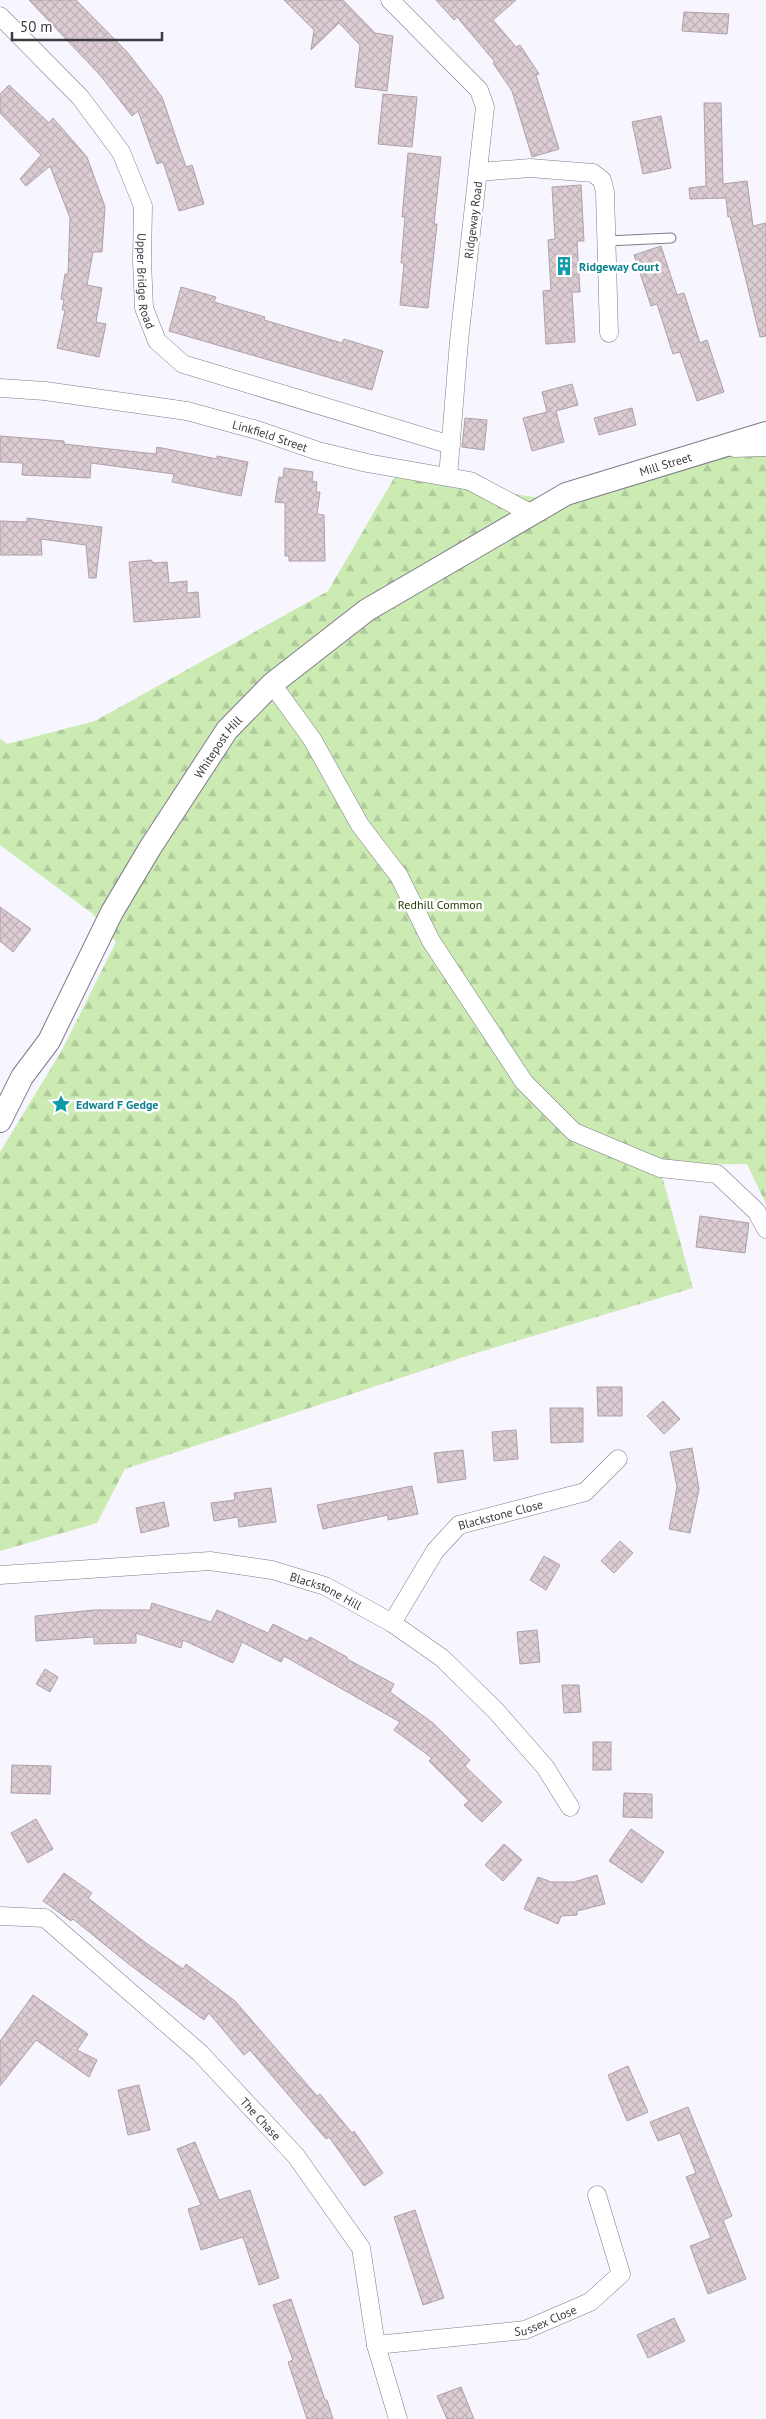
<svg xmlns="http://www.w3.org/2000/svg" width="766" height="2419" viewBox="0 0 766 2419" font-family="'PT Sans',sans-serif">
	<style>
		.forest { fill: url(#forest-firs) }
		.building { fill: url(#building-cross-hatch); stroke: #b0a0a7 }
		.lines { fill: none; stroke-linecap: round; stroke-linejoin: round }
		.service-casing { stroke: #7f7c8a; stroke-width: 11 }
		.minor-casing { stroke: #7f7c8a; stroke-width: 19 }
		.tertiary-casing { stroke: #7f7c8a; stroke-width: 24 }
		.service { stroke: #fff; stroke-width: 9 }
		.minor { stroke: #fff; stroke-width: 18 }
		.tertiary { stroke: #fff; stroke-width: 22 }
		.labels { text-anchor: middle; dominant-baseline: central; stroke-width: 5; stroke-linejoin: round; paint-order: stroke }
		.street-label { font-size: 12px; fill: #3b3a40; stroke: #fff }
		.culture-label { font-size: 12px; font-weight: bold; fill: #0d838f; stroke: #fff; text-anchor: start }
		.park-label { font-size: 12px; fill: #1e3900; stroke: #fff }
	</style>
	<defs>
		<pattern id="forest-firs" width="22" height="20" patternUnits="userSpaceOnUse" patternTransform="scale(1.25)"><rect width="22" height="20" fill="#cbebb3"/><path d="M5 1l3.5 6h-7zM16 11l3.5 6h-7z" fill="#afca9b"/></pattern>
		<pattern id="building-cross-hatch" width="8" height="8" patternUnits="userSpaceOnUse" patternTransform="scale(1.25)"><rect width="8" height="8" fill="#dcccd3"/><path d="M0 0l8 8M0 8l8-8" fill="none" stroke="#beb0b6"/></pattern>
	</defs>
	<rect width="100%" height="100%" fill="#f7f5fe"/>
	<path class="forest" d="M766 443V1204L747 1164 659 1165 693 1288 473 1354 125 1469 97 1523 0 1551V1152L62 1050 116 942 93 914 0 845V738L7 744 95 721 328 591 400 468 464 486 565 502Z"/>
	<g class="building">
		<path d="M29 0H76L128 53 162 97 186 167 192 165 204 204 179 211 163 162 157 164 138 111 132 116 100 75Z"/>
		<path d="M284 0H343L375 33 393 36 387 91 355 87 360 45 339 23 311 50 314 30Z"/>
		<path d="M436 0H516L493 20 516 47 520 45 539 74 536 75 559 149 532 157 512 91 493 63 495 62 457 17 454 20Z"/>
		<path d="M684 12 729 14 727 34 682 31Z"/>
		<path d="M9 85 49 123 53 118 87 157 105 207 102 252H93L87 285 102 288 96 322 106 324 99 357 57 348 65 310H62L64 300 61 299 65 274H68L70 218 50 166 26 186 20 179 41 155 0 113V94Z"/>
		<path d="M383 94 417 97 412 147 378 144Z"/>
		<path d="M704 103H721L723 184 747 181 753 226 766 223V336L760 337 730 216 728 217 726 198 690 199 689 188 706 186Z"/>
		<path d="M661 116 671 168 643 174 632 122Z"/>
		<path d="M408 153 441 157 434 224H437L428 308 400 305 404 263H401L405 217H402Z"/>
		<path d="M581 185 584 241H577L580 292H572L575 342 546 344 543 291 551 290 548 240 555 239 552 187Z"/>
		<path d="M661 246 677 295 684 293 700 343 707 340 724 392 697 401 680 352 673 354 657 304 651 306 634 255Z"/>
		<path d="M181 287 216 297 214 302 265 317 264 320 342 343 344 339 383 351 372 390 169 331Z"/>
		<path d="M572 384 578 405 556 411 564 442 532 451 523 418 547 412 542 392Z"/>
		<path d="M632 408 636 425 599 435 594 418Z"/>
		<path d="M465 418 487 420 484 450 462 447Z"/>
		<path d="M0 436 64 441V444L156 454 157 447 217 459V456L248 462 241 496 172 482 174 474 91 463 90 478 22 475 23 463 0 462Z"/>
		<path d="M284 468 313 472 312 481 317 482 316 492H320L317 514 324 515 325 561H289V556H285V503L275 502 279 477 283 478Z"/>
		<path d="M27 518 102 527 96 578H89L86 545 41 539 42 555H0V521L27 522Z"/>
		<path d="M151 560 154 563 167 562 169 583 187 581V593L198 592 200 617 134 622 129 562Z"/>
		<path d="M0 907 31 929 13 952 0 941Z"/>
		<path d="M700 1216 749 1223 745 1253 696 1247Z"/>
		<path d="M597 1387H622V1416H598Z"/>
		<path d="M663 1401 680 1419 664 1434 647 1416Z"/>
		<path d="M550 1408H583V1442L551 1443Z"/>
		<path d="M516 1430 518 1459 494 1461 492 1432Z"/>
		<path d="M692 1448 699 1489 690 1533 669 1529 677 1487 670 1452Z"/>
		<path d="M463 1450 466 1479 438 1483 434 1453Z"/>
		<path d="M412 1486 418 1514 388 1520V1515L323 1529 317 1505Z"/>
		<path d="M271 1488 276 1522 239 1527 238 1517 214 1521 211 1503 235 1500 234 1493Z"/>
		<path d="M164 1502 169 1526 141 1533 136 1508Z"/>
		<path d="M620 1541 633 1553 614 1573 601 1561Z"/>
		<path d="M544 1556 560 1565 546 1590 530 1580Z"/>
		<path d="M152 1603 211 1622 217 1610 268 1633 273 1624 307 1641 310 1637 347 1657V1659L394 1684 390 1692 433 1723 470 1760 465 1766 502 1802 482 1822 464 1805 469 1801 429 1761 432 1758 394 1730 400 1722 284 1656 281 1662 242 1642 233 1663 183 1640 181 1648 136 1633V1643L94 1644V1637L36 1641 35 1616 94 1610H150Z"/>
		<path d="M537 1630 540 1662 520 1664 517 1632Z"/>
		<path d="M45 1669 58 1677 50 1692 36 1684Z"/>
		<path d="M562 1685H579L581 1712 564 1713Z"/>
		<rect x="593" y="1742" width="18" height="28"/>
		<path d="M12 1765 51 1766 50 1794 11 1793Z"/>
		<path d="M624 1793 652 1794V1818L623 1817Z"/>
		<path d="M36 1819 53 1849 28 1863 11 1833Z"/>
		<path d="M631 1829 664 1852 642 1883 609 1861Z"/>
		<path d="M504 1844 522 1860 503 1881 485 1865Z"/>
		<path d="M64 1873 92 1893 88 1898 146 1943 183 1969 186 1964 235 2001 317 2096 320 2094 352 2133 354 2131 383 2173 364 2186 329 2137 326 2139 250 2050 244 2055 209 2013 204 2020 130 1965 73 1919 71 1921 43 1901Z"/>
		<path d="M597 1875 605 1904 577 1911V1915L561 1916 558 1924 524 1909 538 1877 551 1882H574Z"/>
		<path d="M33 1995 88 2034 77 2050 97 2060 89 2077 36 2040 0 2086V2041Z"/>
		<path d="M628 2066 648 2112 627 2121 608 2075Z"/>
		<path d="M139 2085 150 2130 128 2135 118 2090Z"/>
		<path d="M688 2107 732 2216 723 2220 746 2279 708 2294 690 2246 711 2238 686 2177 696 2173 680 2133 658 2141 650 2122Z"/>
		<path d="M195 2142 219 2200 250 2190 279 2278 259 2285 243 2237 201 2250 188 2209 201 2205 177 2149Z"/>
		<path d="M415 2210 444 2298 423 2305 394 2217Z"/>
		<path d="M291 2299 325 2400H327L333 2419H307L288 2362 293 2360 273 2305Z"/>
		<path d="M674 2318 685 2341 648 2358 637 2335Z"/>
		<path d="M461 2387 474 2419H447L437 2396Z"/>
	</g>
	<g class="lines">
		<g class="service-casing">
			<path id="service" d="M607 241 671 238"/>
		</g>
		<g class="minor-casing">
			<g id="minor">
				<path d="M390 0 479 90 485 107 459 341 448 477"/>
				<path id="s1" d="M0 16 80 97 121 152 143 206 142 261 144 308 157 341 183 364 451 445"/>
				<path d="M479 172 530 168 593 173 602 180 605 192 609 333"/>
				<path id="s2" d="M0 388 45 391 187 411 257 430 318 451 367 463 470 481 532 514"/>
				<path d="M734 448 766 447"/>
				<path d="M272 684 312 739 360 825 399 876 431 941 524 1082 574 1132 660 1168 717 1174 756 1211 766 1229"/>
				<path id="s3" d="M0 1575 210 1561 272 1570 325 1586 392 1623 442 1658 496 1711 545 1767 570 1807"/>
				<path id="s4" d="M392 1623 435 1551 459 1525 585 1492 618 1459"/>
				<path id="s5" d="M0 1916 45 1918 200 2053 296 2156 361 2248 376 2345 398 2419"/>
				<path id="s6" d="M376 2345 525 2330 590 2302 621 2274 597 2195"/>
			</g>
		</g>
		<g class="tertiary-casing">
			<g id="tertiary">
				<path id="s7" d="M0 1121 22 1077 49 1041 112 912 150 848 227 730 272 684 367 610 566 494 766 433"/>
			</g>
		</g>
		<use href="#service" class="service"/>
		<use href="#minor" class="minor"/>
		<use href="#tertiary" class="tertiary"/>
	</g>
	<defs>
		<g id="building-bare" transform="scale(1.5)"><path d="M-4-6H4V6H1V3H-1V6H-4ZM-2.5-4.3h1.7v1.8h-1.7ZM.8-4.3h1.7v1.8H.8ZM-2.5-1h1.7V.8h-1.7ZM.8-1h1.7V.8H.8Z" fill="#0f9aa8" stroke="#fff" stroke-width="2.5" paint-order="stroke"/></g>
		<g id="sight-bare" transform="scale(1.5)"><path d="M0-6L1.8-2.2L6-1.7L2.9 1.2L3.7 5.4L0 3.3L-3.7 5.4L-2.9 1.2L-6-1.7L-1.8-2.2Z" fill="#0f9aa8" stroke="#fff" stroke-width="2.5" paint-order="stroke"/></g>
	</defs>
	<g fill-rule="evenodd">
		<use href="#building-bare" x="564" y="266"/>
		<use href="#sight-bare" x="61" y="1104"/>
	</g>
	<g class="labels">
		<g class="street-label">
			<text transform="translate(473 220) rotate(-83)">Ridgeway Road</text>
			<text stroke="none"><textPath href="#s1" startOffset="316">Upper Bridge Road</textPath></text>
			<text stroke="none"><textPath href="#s2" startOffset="275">Linkfield Street</textPath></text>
			<text stroke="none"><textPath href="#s7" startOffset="972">Mill Street</textPath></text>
			<text stroke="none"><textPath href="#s7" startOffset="434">Whitepost Hill</textPath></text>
			<text stroke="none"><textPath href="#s4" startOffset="162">Blackstone Close</textPath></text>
			<text stroke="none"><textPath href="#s3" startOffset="331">Blackstone Hill</textPath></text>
			<text stroke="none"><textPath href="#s5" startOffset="340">The Chase</textPath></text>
			<text stroke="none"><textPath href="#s6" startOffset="172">Sussex Close</textPath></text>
		</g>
		<g class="culture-label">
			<text x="579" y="266">Ridgeway Court</text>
			<text x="76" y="1104">Edward F Gedge</text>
		</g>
		<g class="park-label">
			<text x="440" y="904">Redhill Common</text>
		</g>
	</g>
	<path d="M12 32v8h150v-8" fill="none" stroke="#3b3a40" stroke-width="2.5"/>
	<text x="20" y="32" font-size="15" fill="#3b3a40" stroke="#ffffff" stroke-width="4" paint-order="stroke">50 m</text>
</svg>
